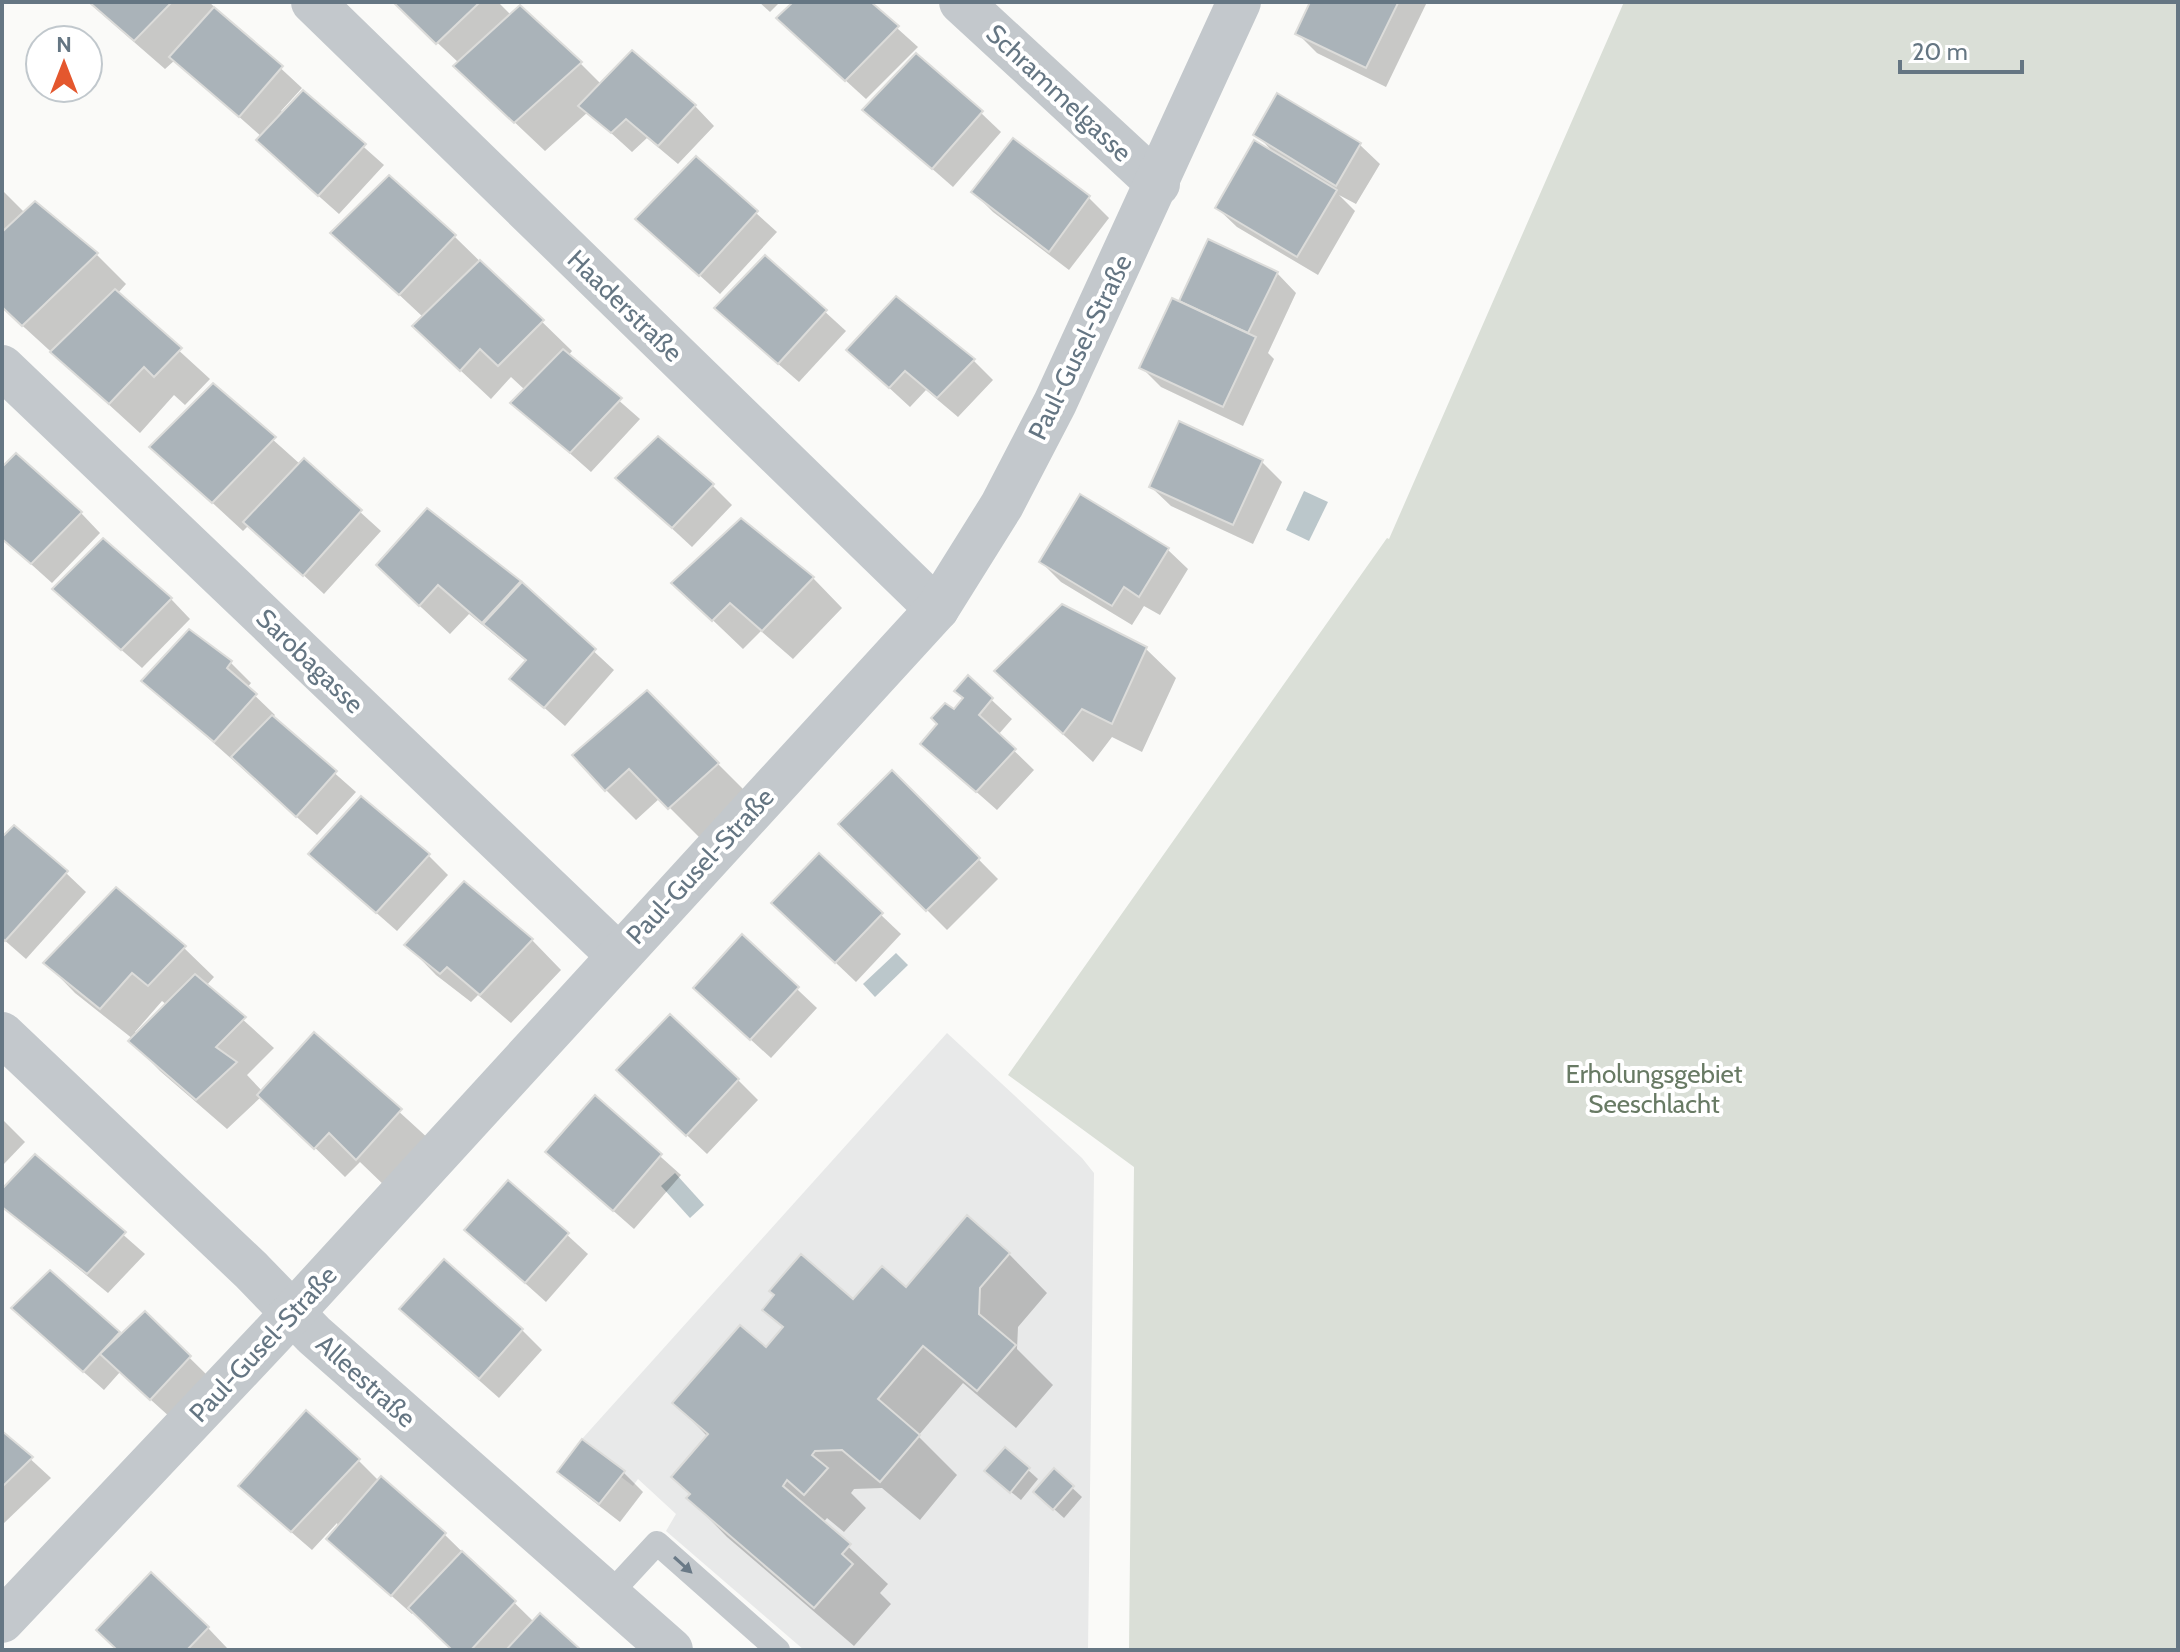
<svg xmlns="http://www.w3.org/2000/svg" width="2180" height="1652" viewBox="0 0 2180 1652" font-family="Cabin,sans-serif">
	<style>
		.built { fill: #e8e9e9 }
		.green { fill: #dadfd7 }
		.water { fill: #bbc7cb }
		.shadow { fill: #0003; fill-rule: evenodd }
		.building { fill: #aab3b9; stroke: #dcdcda; stroke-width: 2 }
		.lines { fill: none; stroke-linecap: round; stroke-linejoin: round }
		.service { stroke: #c3c8cc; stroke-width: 24 }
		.minor { stroke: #c3c8cc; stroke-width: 44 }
		.oneway { fill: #6a7a87 }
		.labels { text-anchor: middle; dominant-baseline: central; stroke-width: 8; stroke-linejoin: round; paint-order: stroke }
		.street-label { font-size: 26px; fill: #657683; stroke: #fff }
		.park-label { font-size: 26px; fill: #687a64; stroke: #fff }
	</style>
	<rect width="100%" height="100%" fill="#fafaf8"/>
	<path class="built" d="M947 1033 1082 1158 1094 1173 1088 1650H804L666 1531 676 1514 638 1479 633 1486 620 1476 624 1471 582 1439Z"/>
	<path class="green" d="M1624 2H2178V1650H1129L1134 1167 1008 1075 1387 538 1389 539Z"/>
	<g class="water">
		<path d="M1304 491 1328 502 1309 541 1286 530Z"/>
		<path d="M896 953 908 965 875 997 863 984Z"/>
		<path d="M675 1173 704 1205 690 1218 661 1186Z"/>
	</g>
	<g class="shadow">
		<path d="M88 2H209L302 88 281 111 284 113 303 93 384 165 339 214 278 160 262 137 175 60 165 69Z"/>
		<path d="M394 2H498L511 15 580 63 602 85 695 106 714 126 678 164 647 138 632 152 588 112 545 151 486 95 459 63Z"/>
		<path d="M759 2H780L770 12Z"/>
		<path d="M796 2H868L918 47 866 99 799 38Z"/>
		<path d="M1313 2H1427L1386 87 1317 53 1297 33Z"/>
		<path d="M1278 96 1360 145 1380 164 1356 204 1339 195 1355 211 1318 275 1237 227 1217 208 1273 152 1256 134Z"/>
		<path d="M865 110 981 113 1001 132 953 187Z"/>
		<path d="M1014 140 1089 198 1109 218 1069 270 993 212 973 192Z"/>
		<path d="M696 159 777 232 720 294 638 219Z"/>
		<path d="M2 190 25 213 35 204 97 255 126 284 117 294 210 379 185 405 174 395 140 433 2 307Z"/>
		<path d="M333 233 455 237 572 351 568 356 640 419 591 472 513 403 525 390 511 377 491 399 444 355 423 317Z"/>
		<path d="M1209 242 1277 273 1296 293 1268 353 1274 359 1243 426 1161 387 1141 367 1180 304Z"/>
		<path d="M765 257 846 331 799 382 736 327Z"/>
		<path d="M896 299 974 361 993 380 958 417 926 390 910 407 848 350Z"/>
		<path d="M213 386 300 464 304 461 381 531 324 594 249 525 243 531 152 447Z"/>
		<path d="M1262 462 1282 482 1253 544 1171 506 1151 487Z"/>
		<path d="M2 469 81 513 100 533 52 583 2 538Z"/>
		<path d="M712 485 732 505 692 547 638 497Z"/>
		<path d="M1080 497 1168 550 1188 569 1160 615 1144 606 1132 625 1061 582 1041 562Z"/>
		<path d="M428 511 520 583 614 670 565 726 512 679 527 662 469 614 450 634 408 595Z"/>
		<path d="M813 578 842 608 793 659 761 631 743 649 674 583Z"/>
		<path d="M171 599 190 619 142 668 74 608Z"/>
		<path d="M189 631 231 663 251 683 247 688 275 715 272 718 356 792 317 835 144 681Z"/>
		<path d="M1146 649 1176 678 1142 752 1112 737 1093 762 1026 700Z"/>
		<path d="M968 678 1012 719 998 735 1034 770 997 810 922 744 964 699Z"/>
		<path d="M647 693 748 794 699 837 660 798 636 820 606 790Z"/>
		<path d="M892 772 998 879 947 930 841 824Z"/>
		<path d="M2 840 66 873 86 892 26 959 2 938Z"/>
		<path d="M428 855 448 875 397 931 331 873Z"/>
		<path d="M819 856 901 934 856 982 794 923Z"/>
		<path d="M464 884 532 940 561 970 511 1023 478 995 471 1002 436 975 407 945Z"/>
		<path d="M117 890 184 948 214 977 206 986 274 1048 247 1075 263 1092 315 1035 430 1140 387 1188 360 1162 345 1177 262 1096 227 1129 160 1071 131 1041 133 1039 75 993 46 963ZM162 1001 167 1005 138 1035 135 1032Z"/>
		<path d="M742 937 817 1008 771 1058 715 1007Z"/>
		<path d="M738 1080 758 1100 707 1154 639 1090Z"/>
		<path d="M595 1098 681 1175 634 1229 568 1171Z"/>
		<path d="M2 1119 25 1142 2 1166Z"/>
		<path d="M35 1157 145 1254 108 1293 2 1206V1192Z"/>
		<path d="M509 1182 588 1254 546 1302 487 1249Z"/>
		<path d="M1009 1254 1047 1293 1018 1327 1017 1349 1053 1385 1016 1428 963 1383 918 1436 957 1475 920 1520 882 1488 854 1489 851 1493 866 1508 844 1532 827 1518 823 1523 888 1584 880 1593 891 1604 854 1646 727 1537 689 1498 708 1437 675 1403 766 1350 784 1329 765 1310 853 1302 906 1289Z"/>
		<path d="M50 1272 121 1336 145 1314 209 1377 171 1418 120 1372 104 1390 34 1328Z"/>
		<path d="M421 1329 522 1330 542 1350 499 1398Z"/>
		<path d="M2 1433 51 1478 2 1525Z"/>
		<path d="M1005 1449 1038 1479 1021 1500 996 1480Z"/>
		<path d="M358 1460 379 1481 381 1479 445 1535 534 1622 578 1650H454L414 1612 412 1614 349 1558 337 1523 312 1550 260 1505Z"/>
		<path d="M560 1471 623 1472 643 1492 620 1522 580 1491Z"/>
		<path d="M1054 1471 1082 1497 1064 1518 1045 1501Z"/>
		<path d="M208 1628 227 1648 225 1650H118Z"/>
	</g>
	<g class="building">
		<path d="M89 2H172L134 41Z"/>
		<path d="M393 2H480L436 44Z"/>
		<path d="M793 2H871L899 26 845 81 776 18Z"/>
		<path d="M1310 2H1396L1398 3 1366 68 1295 34Z"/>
		<path d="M520 5 582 62 514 123 453 66Z"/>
		<path d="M214 7 283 66 239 117 169 57Z"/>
		<path d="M632 50 696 105 658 146 626 119 611 133 578 106Z"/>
		<path d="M916 53 983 111 932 169 862 110Z"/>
		<path d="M303 90 366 144 318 196 256 140Z"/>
		<path d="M1277 93 1361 143 1336 186 1253 135Z"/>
		<path d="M1013 138 1090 196 1049 252 971 192Z"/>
		<path d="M1254 140 1337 190 1297 257 1215 208Z"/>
		<path d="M696 156 758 211 699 276 635 219Z"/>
		<path d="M389 175 456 235 399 295 330 233Z"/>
		<path d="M35 201 98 253 22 326 2 307V232Z"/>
		<path d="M1208 239 1278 272 1248 333 1179 301Z"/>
		<path d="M765 255 827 310 778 364 714 308Z"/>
		<path d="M480 260 544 320 498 366 480 349 460 371 412 326Z"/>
		<path d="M115 289 182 348 154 377 144 367 109 404 50 352Z"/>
		<path d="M896 296 975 359 937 398 905 371 889 388 846 350Z"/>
		<path d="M1172 298 1256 337 1223 407 1139 368Z"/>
		<path d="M563 349 622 398 570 453 510 403Z"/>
		<path d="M213 383 276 437 212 503 149 447Z"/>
		<path d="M1179 421 1263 460 1233 525 1149 487Z"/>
		<path d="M658 436 714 484 672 528 615 478Z"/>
		<path d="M16 453 82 512 31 564 2 539V467Z"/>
		<path d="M304 458 362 510 303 576 243 522Z"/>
		<path d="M1080 494 1169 548 1139 597 1124 587 1112 606 1039 562Z"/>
		<path d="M427 508 521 581 482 623 438 585 419 606 376 565Z"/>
		<path d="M741 518 814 577 762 631 730 603 712 621 671 583Z"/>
		<path d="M103 538 172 598 121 650 52 589Z"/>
		<path d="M522 582 596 649 544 708 509 679 526 660 483 624Z"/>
		<path d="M1062 604 1147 647 1112 724 1082 709 1063 734 994 671Z"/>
		<path d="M189 629 232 661 227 668 257 694 214 742 141 681Z"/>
		<path d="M968 675 993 698 979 715 1016 749 976 792 920 744 937 724 931 718 945 703 954 709 963 698 954 691Z"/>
		<path d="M647 690 719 763 668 809 629 769 605 791 572 755Z"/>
		<path d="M272 715 337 771 296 817 231 757Z"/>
		<path d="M892 770 980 858 926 911 838 824Z"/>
		<path d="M361 796 430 854 376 913 308 854Z"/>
		<path d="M14 825 68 871 5 941 2 938V837Z"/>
		<path d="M819 853 883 913 835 963 771 903Z"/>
		<path d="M464 881 533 939 480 995 447 967 440 974 404 945Z"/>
		<path d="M116 887 186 946 148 986 132 973 100 1009 43 963Z"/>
		<path d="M742 934 799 987 750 1040 693 988Z"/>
		<path d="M195 974 246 1017 216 1047 237 1062 196 1100 128 1041Z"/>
		<path d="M670 1014 739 1079 686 1136 616 1070Z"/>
		<path d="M314 1032 402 1109 356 1160 329 1133 314 1149 257 1095Z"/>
		<path d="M595 1095 662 1154 613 1211 545 1152Z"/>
		<path d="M35 1154 126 1232 87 1274 2 1207V1189Z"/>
		<path d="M508 1180 569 1233 525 1283 464 1230Z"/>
		<path d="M967 1215 1010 1253 980 1288 979 1314 1016 1345 977 1391 923 1346 878 1399 920 1435 880 1482 842 1450 815 1451 812 1455 828 1468 804 1495 787 1480 783 1486 851 1544 842 1554 853 1564 814 1608 686 1498 690 1494 671 1477 708 1434 672 1403 740 1325 766 1347 783 1327 762 1310 774 1295 769 1291 801 1254 853 1299 882 1266 906 1287Z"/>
		<path d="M444 1259 523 1329 479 1379 399 1309Z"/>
		<path d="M50 1270 120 1332 83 1372 11 1308Z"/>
		<path d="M145 1311 191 1356 150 1400 100 1354Z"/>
		<path d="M306 1410 360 1459 291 1532 238 1486Z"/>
		<path d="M2 1431 33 1457 2 1487Z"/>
		<path d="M582 1439 625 1471 599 1504 557 1472Z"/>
		<path d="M1005 1447 1030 1468 1010 1493 984 1471Z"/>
		<path d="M1054 1468 1074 1486 1053 1510 1033 1492Z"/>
		<path d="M381 1476 446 1533 391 1596 326 1539Z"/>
		<path d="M462 1551 516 1601 471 1650H452L408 1608Z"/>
		<path d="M151 1572 209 1627 187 1650H117L96 1630Z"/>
		<path d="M540 1613 581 1650H506Z"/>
	</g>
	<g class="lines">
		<path class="service" d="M608 1596 657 1543 778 1650"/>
		<g class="minor">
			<path d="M313 2 937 609"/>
			<path d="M961 2 1158 184"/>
			<path d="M2 367 618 955"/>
			<path d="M2 1034 251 1270 314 1335 671 1650"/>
			<path d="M2 1621 273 1334 937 609 1002 505 1055 403 1239 2"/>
		</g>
	</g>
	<defs><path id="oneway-solid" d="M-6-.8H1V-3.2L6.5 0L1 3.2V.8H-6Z" transform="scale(2)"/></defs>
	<use class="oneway" href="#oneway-solid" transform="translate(683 1565) rotate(42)"/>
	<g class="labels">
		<g class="street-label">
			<text transform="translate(1059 93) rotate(43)">Schrammelgasse</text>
			<text transform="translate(625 306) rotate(44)">Haaderstraße</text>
			<text transform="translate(1080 347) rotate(-64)">Paul-Gusel-Straße</text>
			<text transform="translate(310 661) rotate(44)">Sarobagasse</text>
			<text transform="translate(700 866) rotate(-47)">Paul-Gusel-Straße</text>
			<text transform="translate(263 1344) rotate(-47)">Paul-Gusel-Straße</text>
			<text transform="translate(366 1381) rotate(42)">Alleestraße</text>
		</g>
		<g class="park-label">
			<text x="1654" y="1074">Erholungsgebiet<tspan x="1654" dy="30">Seeschlacht</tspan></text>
		</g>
	</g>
	<rect width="2180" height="1652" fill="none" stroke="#657683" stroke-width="8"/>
	<g transform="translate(64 64)"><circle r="38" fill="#ffffff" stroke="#c1c8cd" stroke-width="2"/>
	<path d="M0-6L14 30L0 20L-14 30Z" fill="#e4572e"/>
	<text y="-12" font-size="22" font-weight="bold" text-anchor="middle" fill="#657683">N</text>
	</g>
	<path d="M1900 60v12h122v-12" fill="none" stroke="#657683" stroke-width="4"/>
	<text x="1912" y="60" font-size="24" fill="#657683" stroke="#ffffff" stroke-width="6" paint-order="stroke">20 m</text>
</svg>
